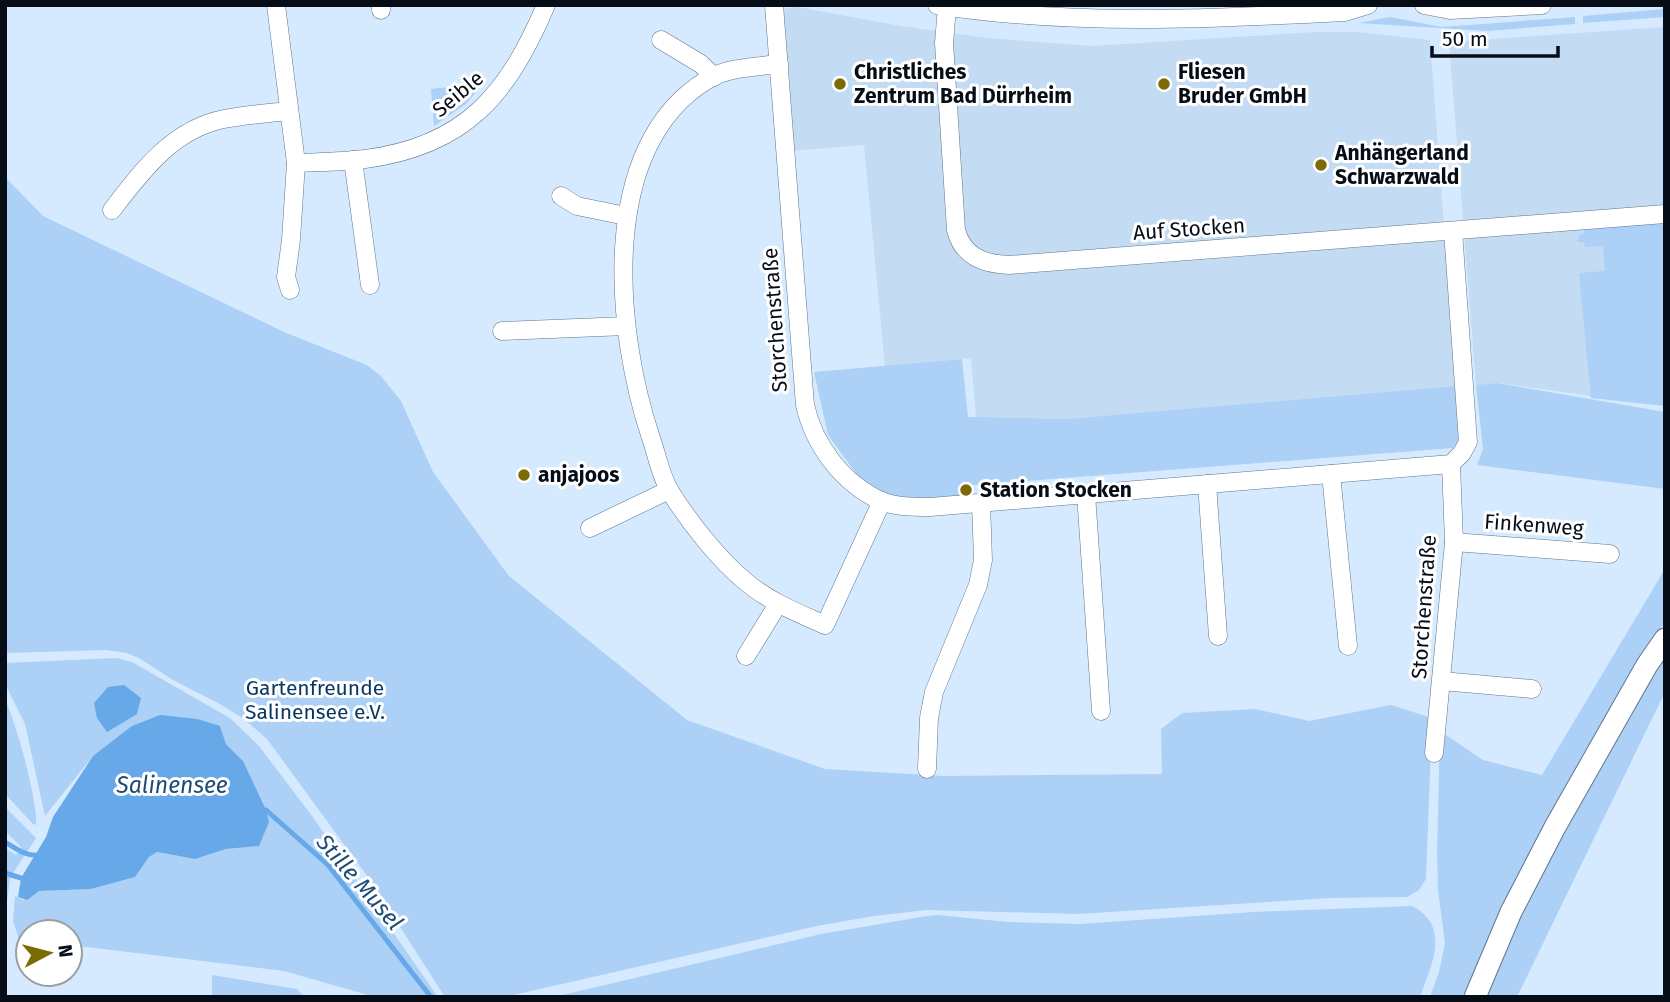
<svg xmlns="http://www.w3.org/2000/svg" width="1670" height="1002" viewBox="0 0 1670 1002" font-family="'Fira Sans',sans-serif">
	<style>
		.built { fill: #c3dbf3 }
		.green { fill: #acd0f6 }
		.water { fill: #66a8e8 }
		.lines { fill: none; stroke-linecap: round; stroke-linejoin: round }
		.stream { stroke: #66a8e8; stroke-width: 5 }
		.minor-casing { stroke: #60768d; stroke-width: 19 }
		.tertiary-casing { stroke: #60768d; stroke-width: 23 }
		.minor { stroke: #fff; stroke-width: 18 }
		.tertiary { stroke: #fff; stroke-width: 21 }
		.poi-dot { fill: #7a6b05; stroke: #fff; stroke-width: 2.5 }
		.labels { text-anchor: middle; dominant-baseline: central; stroke-width: 6; stroke-linejoin: round; paint-order: stroke }
		.poi-label { font-size: 21px; font-weight: bold; fill: #060d16; stroke: #fff; text-anchor: start }
		.street-label { font-size: 21px; fill: #060d16; stroke: #fff }
		.park-label { font-size: 21px; fill: #083963; stroke: #fff }
		.water-label { font-size: 23px; font-style: italic; fill: #1d4b76; stroke: #fff }
	</style>
	<rect width="100%" height="100%" fill="#d6eaff"/>
	<g class="built">
		<path d="M798 7 901 26 987 38 1092 46 1315 32H1357L1430 40 1456 386 1067 419 976 418 971 358 885 366 864 145 790 151 781 9Z"/>
		<path d="M1665 27V406L1497 383 1476 385 1449 42Z"/>
	</g>
	<g class="green">
		<path d="M1665 9V17L1583 23V16Z"/>
		<path d="M1390 17 1442 27 1575 17V24L1488 31 1358 23Z"/>
		<path d="M484 83 466 104 434 126 431 89Z"/>
		<path d="M5 177 43 216 284 332 367 365 381 376 401 401 433 472 509 576 687 720 825 769 944 776 1162 774 1161 729 1182 713 1255 709 1309 721 1391 705 1432 718 1426 879 1419 890 1407 897 1331 898 1078 914 927 910 874 916 817 926 505 997H445L368 877 267 739 244 719 220 704 173 680 139 658 127 653 106 650 5 653Z"/>
		<path d="M1665 222V406L1591 398 1579 273 1605 271 1603 246 1585 247 1584 242H1577L1580 234H1584V228Z"/>
		<path d="M962 359 968 417 1067 419 1456 386 1460 438 1453 448 961 486V497L914 502 879 491 858 476 828 435 814 372Z"/>
		<path d="M1497 383 1665 412V489L1477 465 1483 449 1476 385Z"/>
		<path d="M1665 569V622L1641 657 1548 817 1504 907 1466 997H1430L1439 972 1445 943 1438 890 1437 853 1440 731 1483 760 1542 775Z"/>
		<path d="M1665 641V692L1517 997H1480L1523 896Z"/>
		<path d="M117 658 132 662 230 718 259 746 312 816 438 997H375L284 971 70 945V932H28V940L19 939 13 921 15 896 23 900 39 891 91 889 135 877 149 857 157 852 195 859 226 849 258 846 243 761 226 744 220 726 93 756 45 816 25 724 5 684V663Z"/>
		<path d="M5 700C16 721 38 803 36 825L33 824 5 794Z"/>
		<path d="M5 807 36 838 10 878 5 916V848L16 855 21 847 5 831Z"/>
		<path d="M1412 906C1451 926 1432 964 1420 997H554L821 934 927 916 938 915 1008 922 1080 924 1253 912Z"/>
		<path d="M212 975 297 989 304 997H212Z"/>
	</g>
	<g class="water">
		<path d="M124 685 141 698 137 714 107 732 97 718 94 703 108 687Z"/>
		<path d="M160 715 197 719 220 726 226 744 243 761 266 810 269 822 259 846 226 849 195 859 157 852 149 857 135 877 91 889 39 891 27 900 18 897 21 878 46 837 53 817 93 756 132 726Z"/>
	</g>
	<g class="lines">
		<g class="stream">
			<path d="M259 811 266 810 328 865 431 997"/>
			<path d="M5 842C16 849 27 857 40 855"/>
			<path d="M5 873 21 878"/>
		</g>
		<g class="minor-casing">
			<g id="minor">
				<path d="M276 5 296 163 291 240 286 277 290 290"/>
				<path d="M381 5V10"/>
				<path d="M774 5 805 405C814 445 842 483 881 501 895 507 914 507 930 507L1451 464 1462 453 1468 442 1453 231"/>
				<path d="M937 5C1072 26 1210 19 1345 12L1368 5"/>
				<path d="M1424 5 1450 10 1542 5"/>
				<path d="M947 7 944 43 956 230C963 257 984 264 1009 265L1665 214"/>
				<path d="M661 40 701 64 714 77"/>
				<path d="M779 64C756 67 727 67 707 80 596 147 616 334 651 438 657 455 661 478 671 493 690 523 719 560 746 582 770 602 798 613 825 625L882 501"/>
				<path d="M353 160 370 285"/>
				<path d="M296 163C319 162 342 162 365 159 466 146 508 94 546 5"/>
				<path d="M561 196 577 206 626 216"/>
				<path d="M112 210C142 171 173 129 224 119 245 115 268 113 289 111"/>
				<path d="M502 331 626 326"/>
				<path d="M1331 474 1348 646"/>
				<path d="M1207 484 1218 636"/>
				<path d="M1086 494 1101 711"/>
				<path d="M590 528 669 490"/>
				<path d="M1454 542 1610 554"/>
				<path d="M746 656 778 604"/>
				<path d="M1442 681 1532 689"/>
				<path d="M1434 753 1454 542 1451 464"/>
				<path d="M927 769 929 718 934 692 978 585 983 560 981 503"/>
			</g>
		</g>
		<g class="tertiary-casing">
			<path id="tertiary" d="M1475 997 1511 912 1555 827 1647 665 1665 639"/>
		</g>
		<use href="#minor" class="minor"/>
		<use href="#tertiary" class="tertiary"/>
	</g>
	<g class="poi-dot">
		<circle cx="840" cy="84" r="7"/>
		<circle cx="1164" cy="84" r="7"/>
		<circle cx="1321" cy="165" r="7"/>
		<circle cx="524" cy="475" r="7"/>
		<circle cx="966" cy="490" r="7"/>
	</g>
	<g class="labels">
		<g class="poi-label">
			<text x="854" y="72">Christliches<tspan x="854" dy="24">Zentrum Bad Dürrheim</tspan></text>
			<text x="1178" y="72">Fliesen<tspan x="1178" dy="24">Bruder GmbH</tspan></text>
			<text x="1335" y="153">Anhängerland<tspan x="1335" dy="24">Schwarzwald</tspan></text>
			<text x="538" y="475">anjajoos</text>
			<text x="980" y="490">Station Stocken</text>
		</g>
		<g class="street-label">
			<text transform="translate(458 94) rotate(-40)">Seible</text>
			<text transform="translate(1189 229) rotate(-4)">Auf Stocken</text>
			<text transform="translate(775 320) rotate(-94)">Storchenstraße</text>
			<text transform="translate(1534 525) rotate(4)">Finkenweg</text>
			<text transform="translate(1424 607) rotate(-86)">Storchenstraße</text>
		</g>
		<g class="park-label">
			<text x="315" y="688">Gartenfreunde<tspan x="315" dy="24">Salinensee e.V.</tspan></text>
		</g>
		<g class="water-label">
			<text x="172" y="785">Salinensee</text>
			<text transform="translate(360 882) rotate(49)">Stille Musel</text>
		</g>
	</g>
	<rect width="1670" height="1002" fill="none" stroke="#060d16" stroke-width="14"/>
	<g transform="translate(49 953) rotate(83)"><circle r="33" fill="#ffffff" stroke="#9b9ea2" stroke-width="2"/>
	<path d="M0-5L12 26L0 18L-12 26Z" fill="#7a6b05"/>
	<text y="-10" font-size="19" font-weight="bold" text-anchor="middle" fill="#060d16">N</text>
	</g>
	<path d="M1432 46v10h126v-10" fill="none" stroke="#060d16" stroke-width="3.5"/>
	<text x="1442" y="46" font-size="21" fill="#060d16" stroke="#ffffff" stroke-width="5" paint-order="stroke">50 m</text>
</svg>
